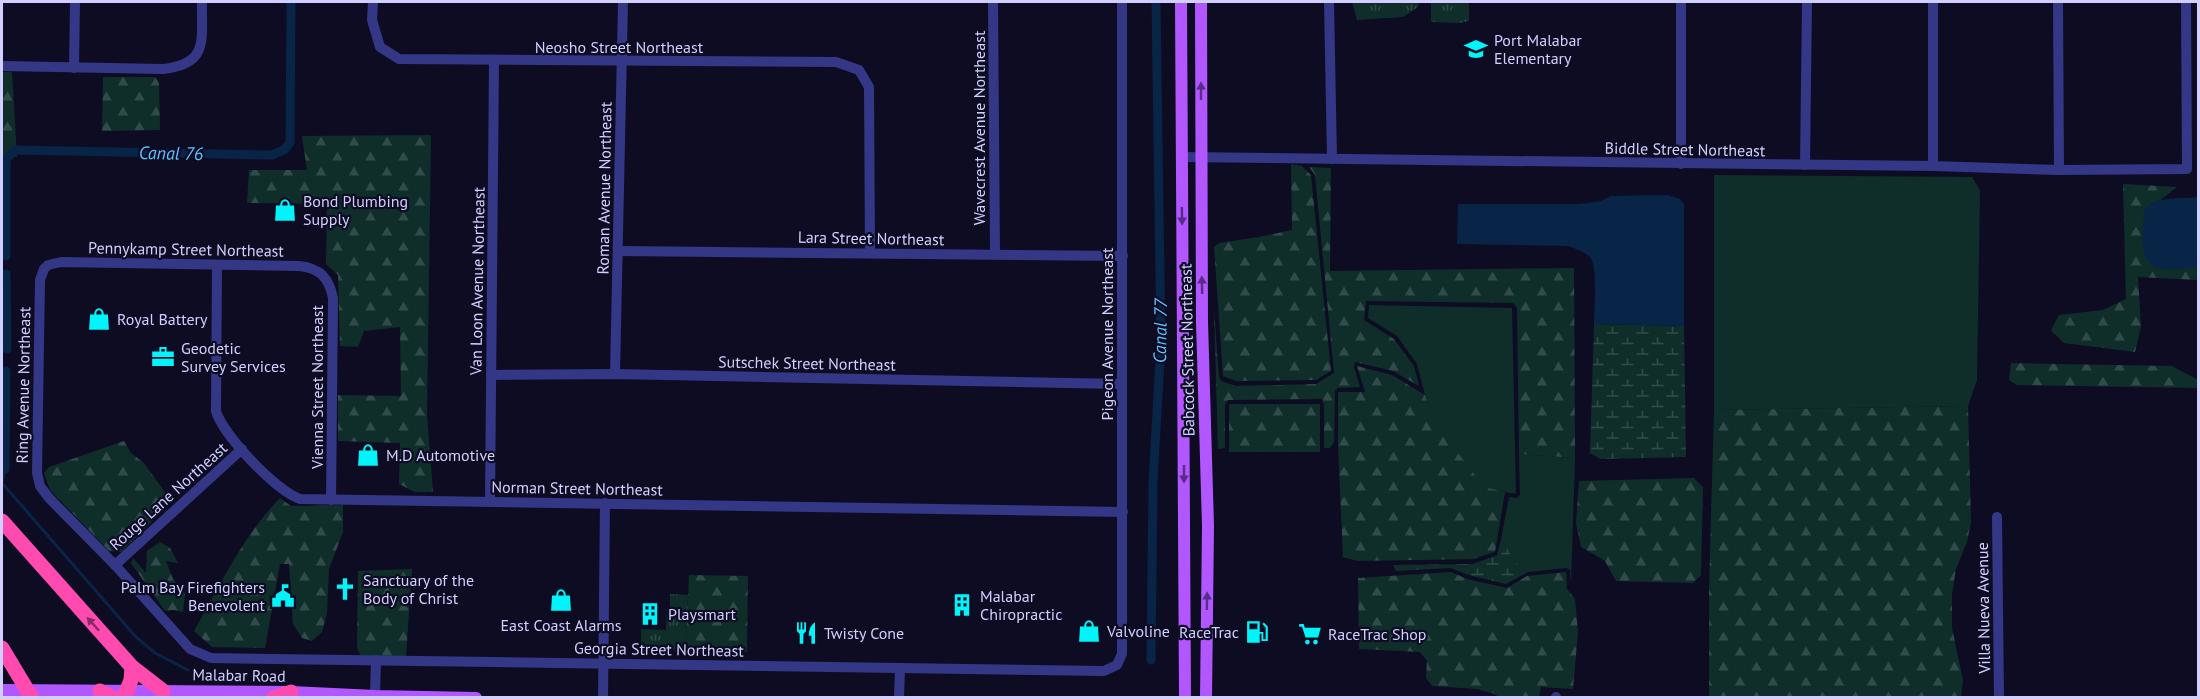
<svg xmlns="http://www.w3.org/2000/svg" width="2200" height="699" viewBox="0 0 2200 699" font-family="'PT Sans',sans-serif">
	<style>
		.grass { fill: #0f2e2a }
		.forest { fill: url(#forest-firs) }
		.wetland { fill: url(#wetland-marsh) }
		.park { fill: url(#park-tufts) }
		.water { fill: #082447 }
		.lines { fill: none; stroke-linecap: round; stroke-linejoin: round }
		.stream { stroke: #082447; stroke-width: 3 }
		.canal { stroke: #082447; stroke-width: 9 }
		.minor { stroke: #343786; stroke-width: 10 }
		.major { stroke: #b256ff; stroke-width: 12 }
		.highway { stroke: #ff4aaf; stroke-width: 15 }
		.highway-bridge { stroke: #ff4aaf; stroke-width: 15 }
		.oneway { fill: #582d86 }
		.oneway2 { fill: #862b69 }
		.labels { text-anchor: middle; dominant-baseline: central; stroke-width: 4.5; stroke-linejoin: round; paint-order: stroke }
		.poi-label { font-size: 16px; fill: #d0cfff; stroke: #0e0c23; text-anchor: start }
		.street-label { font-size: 16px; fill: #d0cfff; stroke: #0e0c23 }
		.water-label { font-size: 18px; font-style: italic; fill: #5dc1ff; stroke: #0e0c23 }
	</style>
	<defs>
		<pattern id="forest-firs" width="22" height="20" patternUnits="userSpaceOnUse" patternTransform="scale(1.5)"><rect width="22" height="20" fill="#0f2e2a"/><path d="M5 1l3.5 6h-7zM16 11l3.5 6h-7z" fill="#314b4a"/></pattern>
		<pattern id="wetland-marsh" width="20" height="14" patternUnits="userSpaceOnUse" patternTransform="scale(1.5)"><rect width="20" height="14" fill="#0f2e2a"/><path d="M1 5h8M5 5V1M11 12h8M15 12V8" fill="none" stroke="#314b4a"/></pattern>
		<pattern id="park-tufts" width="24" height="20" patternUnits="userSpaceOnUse" patternTransform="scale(1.5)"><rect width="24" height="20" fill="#0f2e2a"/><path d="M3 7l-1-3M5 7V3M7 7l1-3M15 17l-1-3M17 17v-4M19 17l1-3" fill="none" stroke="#314b4a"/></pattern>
	</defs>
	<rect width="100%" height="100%" fill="#0e0c23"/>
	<g class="grass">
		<path d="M1714 175 1972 177 1980 190 1977 380 1968 406 1714 410Z"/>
		<path d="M1369 305 1512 308 1516 494 1484 488 1431 419 1417 364 1397 336 1368 318Z"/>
		<path d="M1519 454 1575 458 1571 584 1570 570 1567 568 1528 572 1518 565 1501 539 1509 497 1517 498 1520 495Z"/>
	</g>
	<g class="forest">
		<path d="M2 72H12L17 157H2Z"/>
		<path d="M103 77H155L159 83 160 130 102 131Z"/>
		<path d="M431 135 427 415 433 492H415L399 484 400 443 338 441V395L401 396 400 327 364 331 358 347 340 346 338 275 326 264 327 204 247 203 249 170H307L302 136Z"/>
		<path d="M1291 164 1302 166 1311 175 1331 371 1316 380 1236 381 1223 376 1214 247 1219 243 1259 237 1292 230Z"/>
		<path d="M1309 167 1331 168 1330 271 1574 268 1575 458 1519 454 1517 308 1513 303 1366 301 1364 320 1394 339 1414 366 1419 386 1393 371 1355 362 1354 367 1360 387 1338 388 1335 391 1334 442 1330 448H1324V404L1322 399 1228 400 1225 404V448L1218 449 1214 309 1219 377 1221 381 1236 386 1316 384 1334 373 1315 175Z"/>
		<path d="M2123 184 2177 187 2159 201 2150 204 2156 268H2198V280L2138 277 2141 327 2135 352 2064 343 2051 330 2059 315 2103 310 2126 299Z"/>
		<path d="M2011 363 2172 366 2198 380V388L2017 385 2009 380Z"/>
		<path d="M1357 366 1392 375 1425 395 1432 419 1484 487 1505 492 1495 552 1473 559 1358 561 1343 557 1338 446V392H1365Z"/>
		<rect x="1229" y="404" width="91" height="48"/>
		<path d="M1968 406 1971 522 1967 542 1956 569 1952 594V628L1963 680 1961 697H1709V589L1714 410Z"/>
		<path d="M124 441 131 453 144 463 172 502 121 552 109 551 50 490 44 473 49 467Z"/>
		<path d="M1694 478 1703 487 1701 575 1693 583 1616 581 1605 561 1581 547 1576 523 1579 481Z"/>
		<path d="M280 498 291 506 343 505V532L329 569 327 613 322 632 312 641 302 638 293 624 289 564H280L265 648 212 647 194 631C220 585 243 536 280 498Z"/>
		<path d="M160 542 170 548 178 563 166 561 173 579 185 593 183 612 173 610 165 611 131 563 133 558 146 573 147 551Z"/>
		<path d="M412 569 406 657 361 656 357 648 358 571Z"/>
		<path d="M1451 572 1467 579 1507 588 1527 576 1566 572 1567 589 1575 599 1578 632 1573 689 1541 687 1539 697H1500L1492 693 1477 689 1432 686 1426 678 1427 661 1420 652 1359 649 1358 578Z"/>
		<path d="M689 575 748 576 747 652 686 650Z"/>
	</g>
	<g class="wetland">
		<path d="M1594 324 1684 326 1686 457 1600 459 1590 453Z"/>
		<path d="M1501 539 1518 565 1528 572 1506 584 1468 575 1451 568 1396 571 1393 565 1473 564 1497 555Z"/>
	</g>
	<g class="park">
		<path d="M1352 2H1419L1418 7 1403 17 1357 20Z"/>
		<path d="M1431 2H1469V21L1460 23 1431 22Z"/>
		<path d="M670 594 688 595 686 650 641 648V629L666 630 667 608H670Z"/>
	</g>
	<g class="water">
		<path d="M1668 195 1680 199 1684 204V326L1594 324C1594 310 1598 267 1590 257 1584 251 1575 249 1568 246L1457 244 1458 204H1579L1601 201 1611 196Z"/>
		<path d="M2198 197V268C2188 268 2163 271 2155 267 2137 259 2143 225 2145 209 2155 196 2183 199 2198 197Z"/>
	</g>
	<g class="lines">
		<path class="stream" d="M5 469 2 483 136 637 155 653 188 670"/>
		<g class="canal">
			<path d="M6 256V159L15 150 272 155 284 150 290 143 291 2"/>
			<path d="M6 274 7 349"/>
			<path d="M5 469 6 371"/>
			<path d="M1151 660 1153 481 1161 344 1156 2"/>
		</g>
		<g class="minor">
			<path d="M373 2 372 20 380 47 399 59 836 62 859 70 869 87 870 253"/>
			<path d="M993 2 995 254"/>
			<path d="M1329 2 1332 159"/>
			<path d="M2058 2 2059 170"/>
			<path d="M2 66 163 69C210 64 201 39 202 2"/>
			<path d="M74 68 75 2"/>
			<path d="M1181 157 1933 166 2059 170 2187 169 2186 2"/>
			<path d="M1681 164V2"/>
			<path d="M1805 165 1807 2"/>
			<path d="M1933 166V2"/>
			<path d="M619 251 1123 256"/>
			<path d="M217 265 216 411C223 435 276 491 300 499L1123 512"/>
			<path d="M615 374 623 2"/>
			<path d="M491 375 615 374 1122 384"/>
			<path d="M331 500 333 298C329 278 320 268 299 266L61 262 48 265 44 269 40 280 37 473 40 486 49 498 115 565 190 649 211 658 1104 671 1117 665 1122 654V2"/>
			<path d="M490 501 494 61"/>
			<path d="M1997 517 1999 698"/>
			<path d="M115 565 242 449"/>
			<path d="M375 696 376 660"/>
			<path d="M603 698 605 503"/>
			<path d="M899 698 900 668"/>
			<path d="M1556 698V697"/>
		</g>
		<g class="major">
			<path d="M1181 2 1185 698"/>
			<path d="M1201 2 1202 322 1208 526 1206 698"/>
			<path d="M2 690 291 692 375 696 476 698"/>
		</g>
		<g class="highway">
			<path d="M2 521 132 667 163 691"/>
			<path d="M2 648 11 663"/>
			<path d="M100 691 113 698"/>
			<path d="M124 698 131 680 132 667"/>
			<path d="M273 698 291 692"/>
		</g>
		<path class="highway-bridge" d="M11 663 32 698"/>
	</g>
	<defs><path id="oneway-solid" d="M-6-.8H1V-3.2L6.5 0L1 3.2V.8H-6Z" transform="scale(1.5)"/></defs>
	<g class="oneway">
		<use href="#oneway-solid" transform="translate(1201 91) rotate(-90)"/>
		<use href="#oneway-solid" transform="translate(1182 216) rotate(89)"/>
		<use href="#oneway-solid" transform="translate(1202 285) rotate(-91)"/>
		<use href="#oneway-solid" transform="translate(1184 474) rotate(90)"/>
		<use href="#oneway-solid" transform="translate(1207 601) rotate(-89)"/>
	</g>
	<use class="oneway2" href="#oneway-solid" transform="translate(93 624) rotate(-132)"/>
	<defs>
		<g id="school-bare" transform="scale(1.8)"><path d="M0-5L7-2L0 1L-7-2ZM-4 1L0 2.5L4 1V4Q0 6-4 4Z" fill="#00f5fa" stroke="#0e0c23" stroke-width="2.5" paint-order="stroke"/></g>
		<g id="shop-bare" transform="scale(1.8)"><path d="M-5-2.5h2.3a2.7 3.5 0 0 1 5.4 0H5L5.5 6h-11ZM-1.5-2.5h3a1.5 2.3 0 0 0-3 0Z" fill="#00f5fa" stroke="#0e0c23" stroke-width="2.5" paint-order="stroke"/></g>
		<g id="office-bare" transform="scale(1.8)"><path d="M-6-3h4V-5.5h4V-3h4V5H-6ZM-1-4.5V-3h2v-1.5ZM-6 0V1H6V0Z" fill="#00f5fa" stroke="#0e0c23" stroke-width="2.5" paint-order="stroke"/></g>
		<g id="church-bare" transform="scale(1.8)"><path d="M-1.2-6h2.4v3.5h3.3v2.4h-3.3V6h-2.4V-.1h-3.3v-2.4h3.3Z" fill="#00f5fa" stroke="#0e0c23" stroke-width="2.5" paint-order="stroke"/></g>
		<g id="civic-bare" transform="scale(1.8)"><path d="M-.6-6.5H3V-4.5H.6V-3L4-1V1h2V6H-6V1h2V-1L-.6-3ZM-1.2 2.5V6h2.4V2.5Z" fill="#00f5fa" stroke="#0e0c23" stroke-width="2.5" paint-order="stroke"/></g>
		<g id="building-bare" transform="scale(1.8)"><path d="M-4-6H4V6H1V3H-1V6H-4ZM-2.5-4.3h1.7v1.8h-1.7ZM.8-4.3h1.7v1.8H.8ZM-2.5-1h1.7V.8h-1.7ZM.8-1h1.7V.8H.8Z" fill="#00f5fa" stroke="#0e0c23" stroke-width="2.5" paint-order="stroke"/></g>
		<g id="fuel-bare" transform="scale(1.8)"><path d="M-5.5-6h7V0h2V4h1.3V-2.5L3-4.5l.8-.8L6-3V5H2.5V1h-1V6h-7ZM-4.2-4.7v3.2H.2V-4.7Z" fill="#00f5fa" stroke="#0e0c23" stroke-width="2.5" paint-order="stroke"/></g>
		<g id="restaurant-bare" transform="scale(1.8)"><path d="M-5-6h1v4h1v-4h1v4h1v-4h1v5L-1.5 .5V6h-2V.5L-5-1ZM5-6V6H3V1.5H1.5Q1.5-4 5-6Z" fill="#00f5fa" stroke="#0e0c23" stroke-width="2.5" paint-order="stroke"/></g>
		<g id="supermarket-bare" transform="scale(1.8)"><path d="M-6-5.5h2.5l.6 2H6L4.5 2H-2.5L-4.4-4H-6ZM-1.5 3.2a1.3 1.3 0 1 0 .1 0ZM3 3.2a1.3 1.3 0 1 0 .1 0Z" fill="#00f5fa" stroke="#0e0c23" stroke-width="2.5" paint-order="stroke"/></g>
	</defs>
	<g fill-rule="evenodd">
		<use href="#school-bare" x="1476" y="49"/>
		<use href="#shop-bare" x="285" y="210"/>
		<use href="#shop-bare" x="99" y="319"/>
		<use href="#office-bare" x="163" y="357"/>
		<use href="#shop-bare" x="368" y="455"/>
		<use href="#church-bare" x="345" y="589"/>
		<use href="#civic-bare" x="283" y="596"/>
		<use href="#shop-bare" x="561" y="600"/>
		<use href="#building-bare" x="962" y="605"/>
		<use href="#building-bare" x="650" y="614"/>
		<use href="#shop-bare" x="1089" y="631"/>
		<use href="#fuel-bare" x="1257" y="632"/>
		<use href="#restaurant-bare" x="806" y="633"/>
		<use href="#supermarket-bare" x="1310" y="634"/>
	</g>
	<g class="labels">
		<g class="poi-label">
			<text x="1494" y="40">Port Malabar<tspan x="1494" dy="18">Elementary</tspan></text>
			<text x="303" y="201">Bond Plumbing<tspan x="303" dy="18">Supply</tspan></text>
			<text x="117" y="319">Royal Battery</text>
			<text x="181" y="348">Geodetic<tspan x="181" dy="18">Survey Services</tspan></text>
			<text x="386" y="455">M.D Automotive</text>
			<text x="363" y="580">Sanctuary of the<tspan x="363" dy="18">Body of Christ</tspan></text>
			<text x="265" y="587" text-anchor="end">Palm Bay Firefighters<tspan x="265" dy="18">Benevolent</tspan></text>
			<text x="980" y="596">Malabar<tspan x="980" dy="18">Chiropractic</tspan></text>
			<text x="668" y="614">Playsmart</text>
			<text x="561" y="625" text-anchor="middle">East Coast Alarms</text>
			<text x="1107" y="631">Valvoline</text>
			<text x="1239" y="632" text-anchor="end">RaceTrac</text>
			<text x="824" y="633">Twisty Cone</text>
			<text x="1328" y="634">RaceTrac Shop</text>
		</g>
		<g class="street-label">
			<text x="619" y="47">Neosho Street Northeast</text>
			<text transform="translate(979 128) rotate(-90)">Wavecrest Avenue Northeast</text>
			<text transform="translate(1685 149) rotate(1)">Biddle Street Northeast</text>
			<text transform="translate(604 188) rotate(-89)">Roman Avenue Northeast</text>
			<text transform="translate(871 238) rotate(1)">Lara Street Northeast</text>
			<text transform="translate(186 249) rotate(1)">Pennykamp Street Northeast</text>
			<text transform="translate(477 281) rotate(-89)">Van Loon Avenue Northeast</text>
			<text transform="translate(1107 334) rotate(-90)">Pigeon Avenue Northeast</text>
			<text transform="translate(1187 350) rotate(-91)">Babcock Street Northeast</text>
			<text transform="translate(807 363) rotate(1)">Sutschek Street Northeast</text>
			<text transform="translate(23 385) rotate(-89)">Ring Avenue Northeast</text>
			<text transform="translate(317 387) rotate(-90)">Vienna Street Northeast</text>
			<text transform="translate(577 488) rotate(1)">Norman Street Northeast</text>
			<text transform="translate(168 496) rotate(-42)">Rouge Lane Northeast</text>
			<text transform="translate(1983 608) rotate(-91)">Villa Nueva Avenue</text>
			<text transform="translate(659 649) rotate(1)">Georgia Street Northeast</text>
			<text transform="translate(239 675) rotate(1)">Malabar Road</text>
		</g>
		<g class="water-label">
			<text transform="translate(171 153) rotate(1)">Canal 76</text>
			<text transform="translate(1160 331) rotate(-89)">Canal 77</text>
		</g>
	</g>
	<rect width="2200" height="699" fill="none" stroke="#d0cfff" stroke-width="6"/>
</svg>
